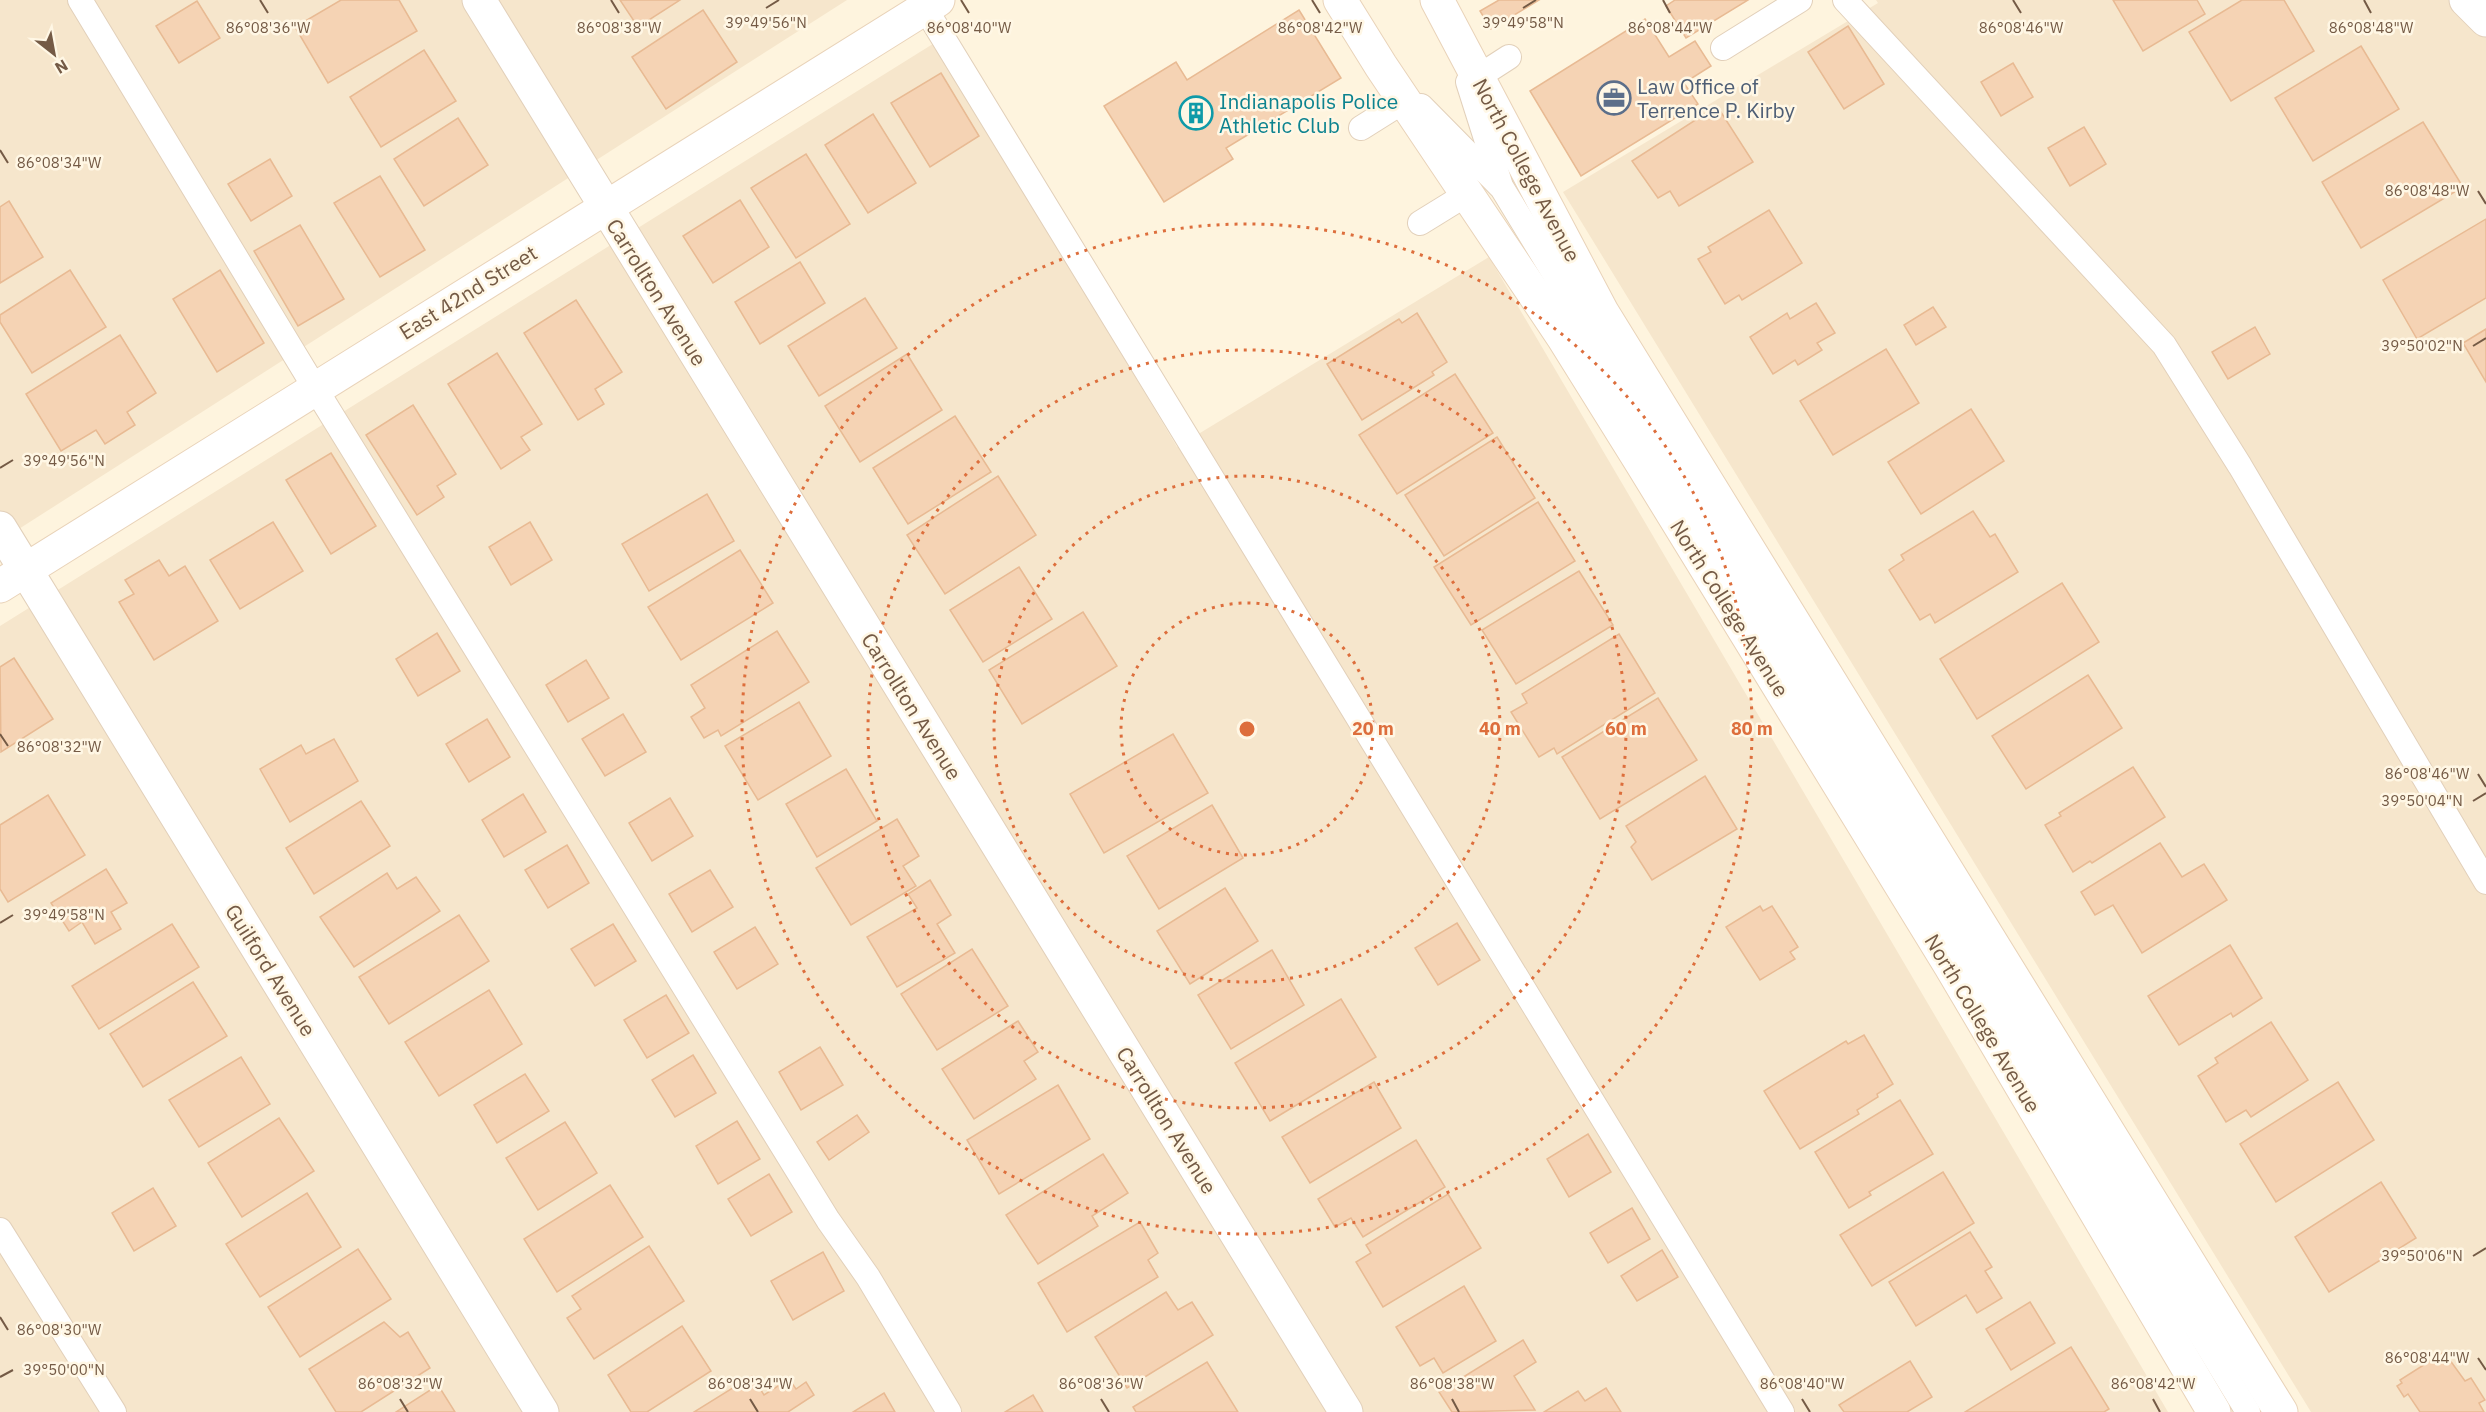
<svg xmlns="http://www.w3.org/2000/svg" width="2486" height="1412" viewBox="0 0 2486 1412" font-family="'IBM Plex Sans',sans-serif">
	<style>
		.residential { fill: #f6e6cc }
		.building { fill: #f5d3b4; stroke: #e8ba93; stroke-width: 1.5 }
		.lines { fill: none; stroke-linecap: round; stroke-linejoin: round }
		.lane-casing { stroke: #e2d0ba; stroke-width: 26 }
		.street-casing { stroke: #e2d0ba; stroke-width: 35 }
		.secondary-casing { stroke: #e9d3b9; stroke-width: 35 }
		.lane { stroke: #fff; stroke-width: 24 }
		.street { stroke: #fff; stroke-width: 33 }
		.secondary { stroke: #fff; stroke-width: 33 }
		.ticks { fill: none; stroke: #745a45; stroke-width: 2 }
		.ring { fill: none; stroke: #dd6e3c; stroke-width: 3; stroke-dasharray: 3 6 }
		.labels { text-anchor: middle; dominant-baseline: central; stroke-width: 5; stroke-linejoin: round; paint-order: stroke }
		.service-label { font-size: 21px; fill: #4e5e75; stroke: #fff7e5; text-anchor: start }
		.culture-label { font-size: 21px; fill: #0d838f; stroke: #fff7e5; text-anchor: start }
		.street-label { font-size: 21px; fill: #745a45; stroke: #fff7e5 }
		.ticks-label { font-size: 15px; text-anchor: middle; fill: #745a45; stroke: #fff7e5; stroke-width: 5; stroke-linejoin: round; paint-order: stroke }
		.centre { fill: #dd6e3c; stroke: #fff7e5; stroke-width: 3 }
		.ring-label { font-size: 18px; text-anchor: middle; font-weight: bold; fill: #dd6e3c; stroke: #fff7e5; stroke-width: 5; stroke-linejoin: round; paint-order: stroke }
	</style>
	<rect width="100%" height="100%" fill="#fef4de"/>
	<g class="residential">
		<path d="M0 0H847L0 541Z"/>
		<path d="M1876 0H2486V1412H2311L1563 192 1878 3Z"/>
		<path d="M936 42 1177 447 1489 257 2168 1412H0V626Z"/>
	</g>
	<g class="building">
		<path d="M341 0H399L417 31 328 83 295 27Z"/>
		<path d="M620 0H680L638 27Z"/>
		<path d="M1499 0H1539L1491 29 1480 11Z"/>
		<path d="M1675 0H1748L1686 38 1666 6Z"/>
		<path d="M2113 0H2197L2205 14 2143 51Z"/>
		<path d="M2242 0H2284L2314 51 2231 101 2189 32Z"/>
		<path d="M197 1 220 38 179 63 156 26Z"/>
		<path d="M703 10 737 62 666 109 632 57Z"/>
		<path d="M1299 10 1341 78 1226 148 1233 159 1164 202 1104 106 1176 62 1187 80Z"/>
		<path d="M1645 19 1669 57 1695 41 1711 66 1684 83 1698 104 1581 176 1530 91Z"/>
		<path d="M1848 26 1884 84 1844 109 1808 52Z"/>
		<path d="M2361 46 2399 109 2313 161 2275 98Z"/>
		<path d="M424 50 456 101 381 147 350 97Z"/>
		<path d="M2013 63 2033 97 2001 116 1981 82Z"/>
		<path d="M941 73 979 136 930 167 891 103Z"/>
		<path d="M1717 106 1753 162 1679 206 1670 191 1658 198 1632 161Z"/>
		<path d="M873 114 916 183 868 213 825 145Z"/>
		<path d="M458 118 488 165 424 206 394 159Z"/>
		<path d="M2423 122 2463 187 2361 248 2322 182Z"/>
		<path d="M2084 127 2106 164 2070 186 2048 148Z"/>
		<path d="M806 154 850 224 796 258 751 188Z"/>
		<path d="M270 159 292 196 251 221 228 184Z"/>
		<path d="M380 176 425 250 380 277 334 203Z"/>
		<path d="M740 200 769 247 713 283 683 236Z"/>
		<path d="M9 201 43 257 0 283V207Z"/>
		<path d="M1769 210 1802 263 1742 300 1739 295 1725 304 1698 259 1711 252 1708 247Z"/>
		<path d="M2486 219V298L2417 339 2383 280Z"/>
		<path d="M300 225 344 299 298 326 254 251Z"/>
		<path d="M800 262 825 303 760 344 735 302Z"/>
		<path d="M70 270 106 327 32 373 0 322V315Z"/>
		<path d="M220 270 264 343 217 372 173 299Z"/>
		<path d="M865 298 897 348 819 396 788 346Z"/>
		<path d="M576 300 622 372 595 389 604 404 578 420 524 333Z"/>
		<path d="M1816 303 1835 333 1817 343 1822 350 1798 365 1795 360 1773 374 1750 337 1787 313 1790 319Z"/>
		<path d="M1933 307 1946 327 1916 345 1904 325Z"/>
		<path d="M1417 313 1447 362 1432 372 1434 375 1362 420 1327 364 1399 319 1402 323Z"/>
		<path d="M2255 327 2270 354 2228 379 2212 352Z"/>
		<path d="M2486 329V382L2463 343Z"/>
		<path d="M120 335 156 393 127 412 135 425 105 444 96 430 61 451 26 394Z"/>
		<path d="M1886 349 1919 403 1833 455 1800 401Z"/>
		<path d="M497 353 542 424 521 437 530 450 501 469 448 384Z"/>
		<path d="M907 354 942 410 860 462 825 406Z"/>
		<path d="M1455 374 1493 433 1397 494 1359 435Z"/>
		<path d="M413 405 456 474 437 486 444 497 417 515 366 435Z"/>
		<path d="M1971 409 2004 461 1921 514 1888 462Z"/>
		<path d="M955 416 991 472 908 524 873 468Z"/>
		<path d="M1497 437 1535 498 1444 556 1405 495Z"/>
		<path d="M331 453 376 526 331 554 286 480Z"/>
		<path d="M998 476 1036 535 945 594 907 535Z"/>
		<path d="M707 494 734 541 649 591 622 544Z"/>
		<path d="M1538 502 1575 561 1471 625 1434 567Z"/>
		<path d="M1973 511 1990 537 1995 534 2018 572 1935 623 1930 614 1920 620 1889 570 1904 560 1901 555Z"/>
		<path d="M273 522 303 571 240 609 210 560Z"/>
		<path d="M530 522 552 560 511 585 489 547Z"/>
		<path d="M740 550 773 603 681 660 648 607Z"/>
		<path d="M159 560 169 576 185 566 218 621 154 660 119 602 134 594 125 580Z"/>
		<path d="M1019 567 1052 619 983 662 950 610Z"/>
		<path d="M1579 571 1613 625 1516 684 1482 630Z"/>
		<path d="M2062 583 2099 642 1977 719 1940 659Z"/>
		<path d="M1083 612 1117 666 1022 724 989 670Z"/>
		<path d="M777 631 809 682 721 736 718 730 704 738 691 717 705 708 691 685Z"/>
		<path d="M437 633 460 671 418 696 396 659Z"/>
		<path d="M1619 634 1655 693 1557 754 1554 748 1539 757 1511 712 1527 703 1522 694Z"/>
		<path d="M14 658 53 719 1 752 0 667Z"/>
		<path d="M586 660 609 698 568 722 546 685Z"/>
		<path d="M2088 675 2122 728 2026 789 1992 736Z"/>
		<path d="M1658 698 1697 760 1600 819 1562 757Z"/>
		<path d="M799 702 831 756 758 800 725 746Z"/>
		<path d="M623 714 646 752 605 776 582 739Z"/>
		<path d="M487 719 510 757 469 782 446 744Z"/>
		<path d="M1173 734 1208 793 1104 853 1070 794Z"/>
		<path d="M334 739 358 781 290 822 260 769 301 745 306 754Z"/>
		<path d="M2133 767 2165 817 2092 863 2090 861 2073 872 2045 825 2061 816 2059 813Z"/>
		<path d="M846 769 877 821 817 857 786 804Z"/>
		<path d="M1705 776 1737 829 1652 880 1631 847 1636 842 1626 826Z"/>
		<path d="M523 794 546 832 504 857 482 820Z"/>
		<path d="M48 795 85 855 8 902 0 889V825Z"/>
		<path d="M670 798 693 836 652 861 629 823Z"/>
		<path d="M361 801 390 846 314 894 286 848Z"/>
		<path d="M1212 805 1243 858 1159 909 1127 856Z"/>
		<path d="M897 819 919 856 903 866 916 886 851 925 816 868Z"/>
		<path d="M2160 843 2182 877 2204 864 2227 900 2142 953 2113 905 2095 915 2081 892Z"/>
		<path d="M567 845 589 883 548 908 525 870Z"/>
		<path d="M106 869 127 903 111 912 121 929 95 944 82 922 69 931 51 903Z"/>
		<path d="M710 870 733 907 692 932 669 894Z"/>
		<path d="M387 873 397 889 416 877 440 911 354 967 320 917Z"/>
		<path d="M930 880 951 915 937 924 955 953 897 987 867 937 917 908 908 894Z"/>
		<path d="M1225 888 1258 941 1190 984 1157 931Z"/>
		<path d="M1760 906 1763 911 1772 906 1798 947 1790 952 1795 959 1760 980 1726 927Z"/>
		<path d="M459 915 489 961 389 1024 359 977Z"/>
		<path d="M1457 923 1480 960 1438 985 1415 948Z"/>
		<path d="M172 924 199 967 99 1029 72 986Z"/>
		<path d="M613 924 636 961 595 986 571 949Z"/>
		<path d="M755 927 778 964 737 989 714 952Z"/>
		<path d="M2230 945 2262 998 2233 1017 2231 1013 2179 1045 2148 996Z"/>
		<path d="M972 949 1008 1006 937 1050 901 994Z"/>
		<path d="M1272 950 1304 1005 1231 1049 1198 995Z"/>
		<path d="M193 982 227 1036 143 1087 110 1034Z"/>
		<path d="M489 990 522 1044 439 1096 405 1042Z"/>
		<path d="M666 995 689 1033 647 1058 624 1020Z"/>
		<path d="M1341 999 1376 1057 1270 1121 1235 1063Z"/>
		<path d="M1018 1021 1038 1052 1024 1061 1036 1079 974 1119 942 1069Z"/>
		<path d="M2271 1022 2308 1080 2251 1117 2246 1110 2226 1122 2198 1076 2218 1063 2215 1058Z"/>
		<path d="M1864 1035 1893 1084 1877 1094 1878 1097 1857 1110 1859 1114 1800 1149 1764 1091 1846 1041 1848 1044Z"/>
		<path d="M820 1047 843 1085 801 1110 779 1072Z"/>
		<path d="M693 1055 716 1093 675 1117 652 1080Z"/>
		<path d="M241 1057 270 1104 199 1147 169 1100Z"/>
		<path d="M525 1074 549 1111 497 1143 474 1105Z"/>
		<path d="M1374 1082 1401 1128 1310 1183 1282 1137Z"/>
		<path d="M2338 1082 2374 1140 2276 1202 2240 1144Z"/>
		<path d="M1058 1085 1090 1139 999 1194 967 1140Z"/>
		<path d="M1900 1100 1933 1154 1869 1192 1871 1195 1849 1208 1815 1152Z"/>
		<path d="M857 1115 869 1132 829 1160 817 1142Z"/>
		<path d="M279 1118 314 1171 242 1217 208 1163Z"/>
		<path d="M737 1121 760 1159 718 1184 696 1146Z"/>
		<path d="M565 1122 597 1173 538 1210 506 1158Z"/>
		<path d="M1588 1134 1611 1172 1569 1197 1547 1159Z"/>
		<path d="M1416 1140 1445 1187 1363 1237 1351 1218 1335 1227 1318 1199Z"/>
		<path d="M1103 1154 1128 1193 1092 1216 1098 1226 1038 1264 1006 1215Z"/>
		<path d="M1943 1172 1974 1223 1872 1286 1840 1235Z"/>
		<path d="M769 1174 792 1212 751 1236 728 1199Z"/>
		<path d="M2381 1182 2416 1238 2329 1292 2295 1237Z"/>
		<path d="M610 1185 643 1237 557 1292 524 1239Z"/>
		<path d="M153 1188 176 1226 134 1251 112 1213Z"/>
		<path d="M307 1193 341 1247 260 1297 226 1244Z"/>
		<path d="M1448 1194 1481 1248 1383 1307 1356 1262 1371 1253 1366 1245Z"/>
		<path d="M1632 1208 1650 1239 1608 1263 1590 1233Z"/>
		<path d="M1140 1222 1158 1253 1148 1260 1158 1277 1067 1332 1038 1283Z"/>
		<path d="M1970 1232 1992 1267 1985 1271 2002 1298 1977 1313 1966 1295 1916 1326 1889 1282Z"/>
		<path d="M649 1246 684 1301 594 1359 567 1318 581 1309 572 1296Z"/>
		<path d="M358 1249 391 1299 300 1357 268 1307Z"/>
		<path d="M1662 1250 1678 1277 1637 1301 1621 1276Z"/>
		<path d="M823 1252 844 1291 793 1320 771 1281Z"/>
		<path d="M1464 1286 1496 1341 1443 1373 1434 1358 1420 1366 1396 1327Z"/>
		<path d="M1166 1292 1178 1310 1192 1302 1213 1335 1127 1388 1095 1337Z"/>
		<path d="M2030 1302 2055 1343 2011 1370 1986 1329Z"/>
		<path d="M384 1322 400 1337 408 1332 430 1368 361 1412H336L309 1369Z"/>
		<path d="M682 1326 711 1371 647 1412H631L608 1375Z"/>
		<path d="M1523 1340 1536 1362 1514 1376 1535 1410 1452 1412 1439 1392Z"/>
		<path d="M2071 1347 2109 1409 2104 1412H1965Z"/>
		<path d="M2444 1352 2465 1381 2471 1378 2485 1400 2479 1403 2484 1412H2420L2408 1394 2404 1397 2397 1386 2402 1383 2400 1380Z"/>
		<path d="M1910 1361 1932 1397 1907 1412H1844L1839 1405Z"/>
		<path d="M1207 1362 1238 1412H1136L1133 1407Z"/>
		<path d="M752 1376 764 1395 789 1379 796 1389 806 1382 814 1395 788 1412H694Z"/>
		<path d="M438 1385 455 1412H396Z"/>
		<path d="M1606 1388 1621 1412H1544L1578 1391 1585 1401Z"/>
		<path d="M884 1393 895 1412H853Z"/>
		<path d="M1033 1395 1043 1412H1005Z"/>
	</g>
	<g class="lines">
		<g class="lane-casing">
			<g id="lane">
				<path d="M80 0 315 388 828 1220 868 1277 949 1412"/>
				<path d="M920 0 1782 1412"/>
				<path d="M1845 0 2164 345 2240 466 2486 882"/>
				<path d="M1723 48 1800 0"/>
				<path d="M1478 77 1509 57"/>
				<path d="M1468 82 1500 183"/>
				<path d="M1421 106 1502 188 2248 1412"/>
				<path d="M1361 128 1404 101"/>
				<path d="M1420 223 1467 194"/>
				<path d="M0 1230 114 1412"/>
			</g>
		</g>
		<g class="street-casing">
			<g id="street">
				<path d="M479 0 1346 1412"/>
				<path d="M2466 0 2486 20"/>
				<path d="M0 528 542 1412"/>
			</g>
		</g>
		<g class="secondary-casing">
			<g id="secondary">
				<path d="M1340 0 1381 66 1563 337 1641 462 1950 965 2214 1412"/>
				<path d="M1437 0 1602 312 2281 1412"/>
				<path d="M0 586 938 0"/>
			</g>
		</g>
		<use href="#lane" class="lane"/>
		<use href="#street" class="street"/>
		<use href="#secondary" class="secondary"/>
	</g>
	<path class="ticks" d="M260 0 268 13M611 0 619 13M961 0 969 13M1312 0 1320 13M1663 0 1670 13M2013 0 2021 13M2364 0 2371 13M766 8 779 0M1523 8 1536 0M0 150 8 163M2478 191 2486 204M2473 346 2486 338M0 468 13 460M0 734 8 746M2478 774 2486 787M2473 801 2486 793M0 923 13 915M2473 1256 2486 1248M0 1317 8 1330M2478 1358 2486 1370M0 1377 13 1370M400 1399 408 1412M750 1399 758 1412M1101 1399 1109 1412M1452 1399 1459 1412M1802 1399 1810 1412M2153 1399 2160 1412"/>
	<g class="ring">
		<circle cx="1247" cy="729" r="126"/>
		<circle cx="1247" cy="729" r="253"/>
		<circle cx="1247" cy="729" r="379"/>
		<circle cx="1247" cy="729" r="505"/>
	</g>
	<defs>
		<g id="office-ring" transform="scale(1.725)"><circle r="9.5" fill="#fff7e5" stroke="#5c6f8a" stroke-width="1.5"/><path d="M-6-3h4V-5.5h4V-3h4V5H-6ZM-1-4.5V-3h2v-1.5ZM-6 0V1H6V0Z" fill="#5c6f8a"/></g>
		<g id="building-ring" transform="scale(1.725)"><circle r="9.5" fill="#fff7e5" stroke="#0f9aa8" stroke-width="1.5"/><path d="M-4-6H4V6H1V3H-1V6H-4ZM-2.5-4.3h1.7v1.8h-1.7ZM.8-4.3h1.7v1.8H.8ZM-2.5-1h1.7V.8h-1.7ZM.8-1h1.7V.8H.8Z" fill="#0f9aa8"/></g>
	</defs>
	<g fill-rule="evenodd">
		<use href="#office-ring" x="1614" y="98"/>
		<use href="#building-ring" x="1196" y="113"/>
	</g>
	<g class="labels">
		<g class="service-label">
			<text x="1637" y="86">Law Office of<tspan x="1637" dy="24">Terrence P. Kirby</tspan></text>
		</g>
		<g class="culture-label">
			<text x="1219" y="101">Indianapolis Police<tspan x="1219" dy="24">Athletic Club</tspan></text>
		</g>
		<g class="street-label">
			<text transform="translate(1527 170) rotate(62)">North College Avenue</text>
			<text transform="translate(468 292) rotate(-32)">East 42nd Street</text>
			<text transform="translate(657 292) rotate(58)">Carrollton Avenue</text>
			<text transform="translate(1730 608) rotate(58)">North College Avenue</text>
			<text transform="translate(912 706) rotate(58)">Carrollton Avenue</text>
			<text transform="translate(271 970) rotate(58)">Guilford Avenue</text>
			<text transform="translate(1983 1023) rotate(59)">North College Avenue</text>
			<text transform="translate(1167 1120) rotate(58)">Carrollton Avenue</text>
		</g>
	</g>
	<g class="ticks-label">
		<text x="766" y="28">39°49'56"N</text>
		<text x="1523" y="28">39°49'58"N</text>
		<text x="268" y="33">86°08'36"W</text>
		<text x="619" y="33">86°08'38"W</text>
		<text x="969" y="33">86°08'40"W</text>
		<text x="1320" y="33">86°08'42"W</text>
		<text x="1670" y="33">86°08'44"W</text>
		<text x="2021" y="33">86°08'46"W</text>
		<text x="2371" y="33">86°08'48"W</text>
		<text x="59" y="168">86°08'34"W</text>
		<text x="2427" y="196">86°08'48"W</text>
		<text x="2422" y="351">39°50'02"N</text>
		<text x="64" y="466">39°49'56"N</text>
		<text x="59" y="752">86°08'32"W</text>
		<text x="2427" y="779">86°08'46"W</text>
		<text x="2422" y="806">39°50'04"N</text>
		<text x="64" y="920">39°49'58"N</text>
		<text x="2422" y="1261">39°50'06"N</text>
		<text x="59" y="1335">86°08'30"W</text>
		<text x="2427" y="1363">86°08'44"W</text>
		<text x="64" y="1375">39°50'00"N</text>
		<text x="400" y="1389">86°08'32"W</text>
		<text x="750" y="1389">86°08'34"W</text>
		<text x="1101" y="1389">86°08'36"W</text>
		<text x="1452" y="1389">86°08'38"W</text>
		<text x="1802" y="1389">86°08'40"W</text>
		<text x="2153" y="1389">86°08'42"W</text>
	</g>
	<circle cx="1247" cy="729" r="9" class="centre"/>
	<g class="ring-label">
		<text x="1373" y="735">20 m</text>
		<text x="1500" y="735">40 m</text>
		<text x="1626" y="735">60 m</text>
		<text x="1752" y="735">80 m</text>
	</g>
	<g transform="translate(54 54) rotate(149)" stroke="#fff7e5" stroke-width="4.5" paint-order="stroke">
	<path d="M0-4.5L10 22L0 15L-10 22Z" fill="#745a45"/>
	<text y="-9" font-size="16" font-weight="bold" text-anchor="middle" fill="#745a45">N</text>
	</g>
</svg>
